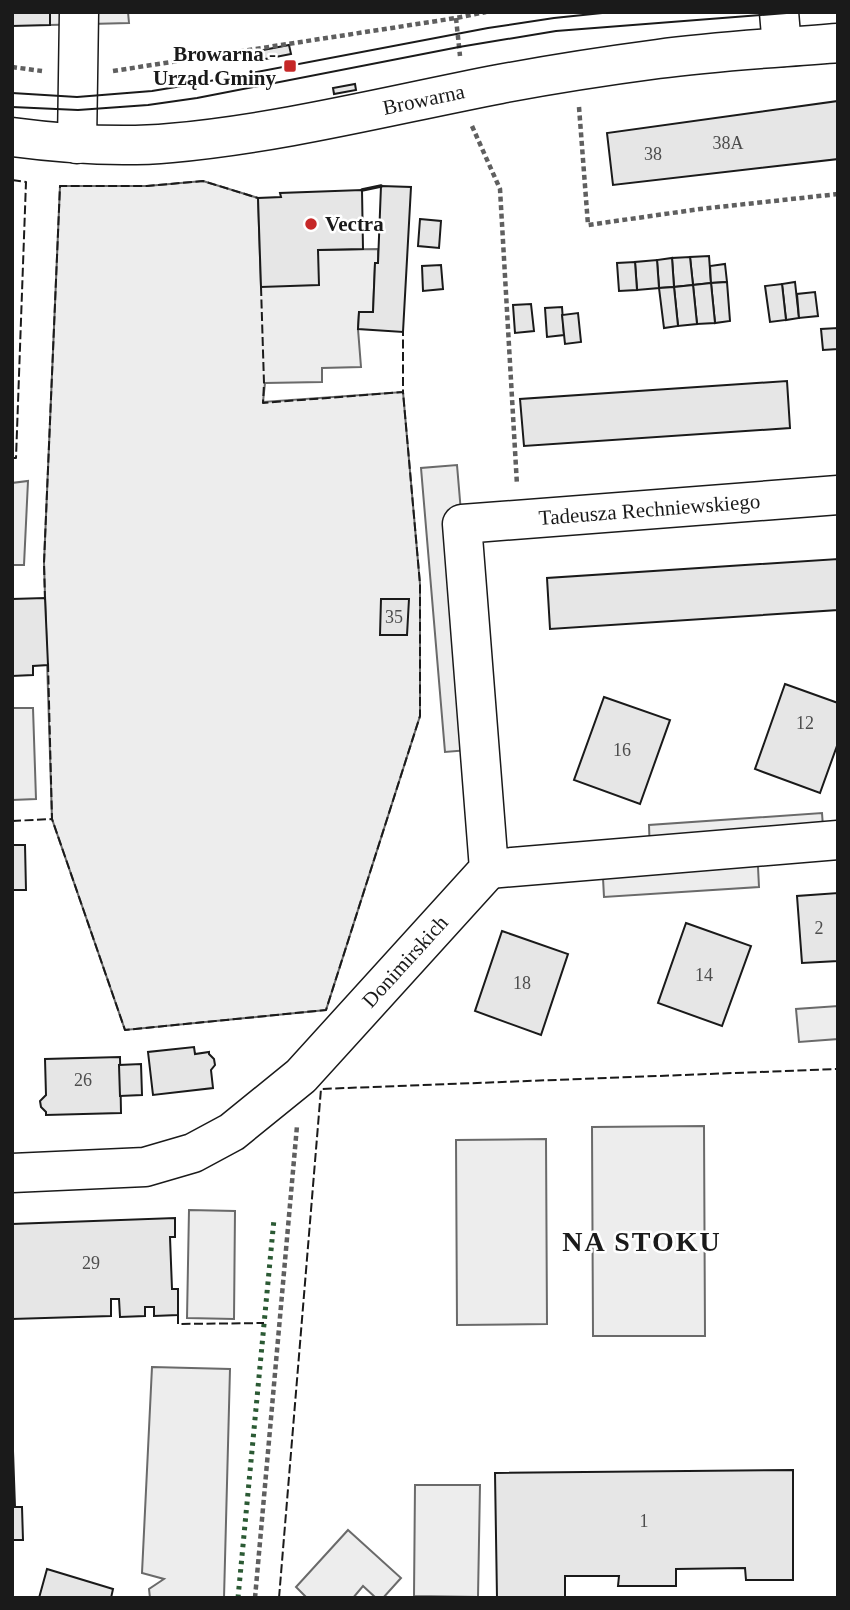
<svg xmlns="http://www.w3.org/2000/svg" width="850" height="1610" viewBox="0 0 850 1610" font-family="Georgia,serif">
	<style>
		.built { fill: #ededed; stroke: #6a6a6a; stroke-width: 2 }
		.building { fill: #e6e6e6; stroke: #1a1a1a; stroke-width: 2 }
		.lines { fill: none; stroke-linecap: round; stroke-linejoin: round }
		.minor-casing { stroke: #1a1a1a; stroke-width: 41 }
		.major-casing { stroke: #1a1a1a; stroke-width: 41 }
		.path { stroke: #5f5f5f; stroke-width: 4.5; stroke-dasharray: 5 3.5; stroke-linecap: butt }
		.minor { stroke: #fff; stroke-width: 38 }
		.major { stroke: #fff; stroke-width: 38 }
		.tram { stroke: #1a1a1a; stroke-width: 2 }
		.hedge { stroke: #2b5a34; stroke-width: 5; stroke-dasharray: 3.5 5; stroke-linecap: butt }
		.fence { stroke: #1a1a1a; stroke-width: 2; stroke-dasharray: 9 3.5; stroke-linecap: butt }
		.wall { stroke: #1a1a1a; stroke-width: 3.5 }
		.poi-dot { fill: #c62828; stroke: #fff; stroke-width: 2.5 }
		.labels { text-anchor: middle; dominant-baseline: central; stroke-width: 5; stroke-linejoin: round; paint-order: stroke }
		.number-label { font-size: 18px; fill: #4d4d4d }
		.poi-label { font-size: 21px; font-weight: bold; fill: #1a1a1a; stroke: #fff; text-anchor: end }
		.street-label { font-size: 21px; fill: #1a1a1a; stroke: #fff }
		.district-label { font-size: 28px; font-weight: bold; letter-spacing: 2px; fill: #1a1a1a; stroke: #fff }
	</style>
	<rect width="100%" height="100%" fill="#fff"/>
	<g class="built">
		<path d="M50 12H128L129 23 50 25Z"/>
		<path d="M203 181 258 198 261 287 318 250 378 249V263H375L373 312H359L358 329 361 367 322 368V382L265 383 263 402 403 392 420 584V716L326 1010 125 1030 52 819 44 563 60 186H147Z"/>
		<path d="M457 465 481 749 445 752 421 468Z"/>
		<path d="M28 481 24 565H12V483Z"/>
		<path d="M12 708H33L36 799 12 800Z"/>
		<path d="M822 813 824 841 757 847 759 887 604 897 602 859 650 855 649 825Z"/>
		<path d="M838 1006V1039L799 1042 796 1009Z"/>
		<path d="M704 1126 705 1336H593L592 1127Z"/>
		<path d="M546 1139 547 1324 457 1325 456 1140Z"/>
		<path d="M189 1210 235 1211 234 1319 187 1318Z"/>
		<path d="M152 1367 230 1369 224 1598H150L149 1589 164 1579 142 1573Z"/>
		<path d="M415 1485H480L478 1597 414 1596Z"/>
		<path d="M348 1530 401 1578 383 1598H376L363 1586 353 1598H307L296 1587Z"/>
	</g>
	<g class="building">
		<path d="M12 12H50V25L12 26Z"/>
		<path d="M289 45 291 54 260 60 258 51Z"/>
		<path d="M355 84 356 90 334 94 333 88Z"/>
		<path d="M838 101V159L613 185 607 133Z"/>
		<path d="M381 186 411 187 403 332 358 329 359 312H373L375 263H378Z"/>
		<path d="M362 190 363 249 318 250 319 285 261 287 258 198 281 197 280 193Z"/>
		<path d="M420 219 441 221 439 248 418 246Z"/>
		<path d="M709 256 711 283 693 285 690 257Z"/>
		<path d="M690 257 693 285 674 287 672 258Z"/>
		<path d="M672 258 674 287 659 288 657 260Z"/>
		<path d="M657 260 659 288 637 290 635 262Z"/>
		<path d="M635 262 637 290 619 291 617 263Z"/>
		<path d="M725 264 727 282 711 283 710 266Z"/>
		<path d="M441 265 443 289 423 291 422 266Z"/>
		<path d="M727 282 730 321 715 323 711 283Z"/>
		<path d="M795 282 799 318 786 320 782 284Z"/>
		<path d="M711 283 715 323 697 324 693 285Z"/>
		<path d="M782 284 786 320 770 322 765 286Z"/>
		<path d="M693 285 697 324 678 326 674 287Z"/>
		<path d="M674 287 678 326 664 328 659 288Z"/>
		<path d="M815 292 818 316 799 318 797 294Z"/>
		<path d="M531 304 534 331 515 333 513 305Z"/>
		<path d="M562 307 564 335 547 337 545 308Z"/>
		<path d="M578 313 581 342 565 344 562 315Z"/>
		<path d="M838 328V349L823 350 821 329Z"/>
		<path d="M787 381 790 428 524 446 520 399Z"/>
		<path d="M838 559V610L550 629 547 578Z"/>
		<path d="M45 598 48 665 33 666V675L12 676V599Z"/>
		<path d="M381 599H409L407 635H380Z"/>
		<path d="M785 684 838 703V743L820 793 755 769Z"/>
		<path d="M604 697 670 720 640 804 574 780Z"/>
		<path d="M12 845H25L26 890H12Z"/>
		<path d="M838 893V961L802 963 797 896Z"/>
		<path d="M686 923 751 946 722 1026 658 1003Z"/>
		<path d="M502 931 568 954 541 1035 475 1011Z"/>
		<path d="M194 1047 195 1054 209 1052V1054L214 1059 215 1065 211 1070 213 1088 153 1095 148 1052Z"/>
		<path d="M120 1057 121 1113 46 1115V1112L41 1107 40 1101 46 1095 45 1059Z"/>
		<path d="M141 1064 142 1095 120 1096 119 1065Z"/>
		<path d="M175 1218V1237H170L172 1289H178V1315L154 1316V1307H145V1316L120 1317 119 1299H111V1316L12 1319V1224Z"/>
		<path d="M12 1423 15 1507H22L23 1540H12Z"/>
		<path d="M793 1470V1580H746L745 1568 676 1569V1586H618L619 1576H565V1598H497L495 1473Z"/>
		<path d="M47 1569 113 1589 111 1598H39Z"/>
	</g>
	<g class="lines">
		<g class="minor-casing">
			<g id="minor">
				<path d="M779 12 782 47"/>
				<path d="M77 144 79 12"/>
				<path d="M489 869 838 840"/>
				<path id="s1" d="M12 1173 145 1167 193 1153 232 1132 301 1076 489 869 462 524 838 495"/>
			</g>
		</g>
		<g class="major-casing">
			<g id="major">
				<path id="s2" d="M12 137C65 144 118 148 171 143 282 133 391 105 500 84 553 74 605 66 658 59 717 51 778 48 838 43"/>
			</g>
		</g>
		<g class="path">
			<path d="M456 18 460 56"/>
			<path d="M12 67 42 71"/>
			<path d="M113 71 456 18 486 12"/>
			<path d="M579 107 588 225 700 209 838 194"/>
			<path d="M472 126 500 189 517 485"/>
			<path d="M255 1598 297 1126"/>
		</g>
		<use href="#minor" class="minor"/>
		<use href="#major" class="major"/>
		<g class="tram">
			<path d="M12 93 77 97 152 91 194 84 488 28 554 18 612 12"/>
			<path d="M12 107 78 110 148 105 197 98 459 47 556 31 799 12"/>
		</g>
		<path class="hedge" d="M238 1598 274 1219"/>
		<g class="fence">
			<path d="M12 180 26 182 16 458H12"/>
			<path d="M261 287 264 383 263 403 403 392V332"/>
			<path d="M45 600 44 563 60 186H147L203 181 258 198"/>
			<path d="M48 663 52 819 125 1030 326 1010 420 716V584L403 392"/>
			<path d="M12 821 52 819"/>
			<path d="M178 1315V1324L264 1323"/>
			<path d="M279 1598 321 1089 838 1069"/>
		</g>
		<path class="wall" d="M362 190 381 186"/>
	</g>
	<g class="poi-dot">
		<rect x="283" y="59" width="14" height="14" rx="3.5"/>
		<circle cx="311" cy="224" r="7"/>
	</g>
	<g class="labels">
		<g class="number-label">
			<text x="728" y="143">38A</text>
			<text x="653" y="154">38</text>
			<text x="394" y="617">35</text>
			<text x="805" y="723">12</text>
			<text x="622" y="750">16</text>
			<text x="819" y="928">2</text>
			<text x="704" y="975">14</text>
			<text x="522" y="983">18</text>
			<text x="83" y="1080">26</text>
			<text x="91" y="1263">29</text>
			<text x="644" y="1521">1</text>
		</g>
		<g class="poi-label">
			<text x="276" y="54">Browarna -<tspan x="276" dy="24">Urząd Gminy</tspan></text>
			<text x="325" y="224" text-anchor="start">Vectra</text>
		</g>
		<g class="street-label">
			<text stroke="none"><textPath href="#s2" startOffset="416">Browarna</textPath></text>
			<text stroke="none"><textPath href="#s1" startOffset="1130">Tadeusza Rechniewskiego</textPath></text>
			<text stroke="none"><textPath href="#s1" startOffset="471">Donimirskich</textPath></text>
		</g>
		<g class="district-label">
			<text x="642" y="1241">NA STOKU</text>
		</g>
	</g>
	<rect width="850" height="1610" fill="none" stroke="#1a1a1a" stroke-width="28"/>
</svg>
